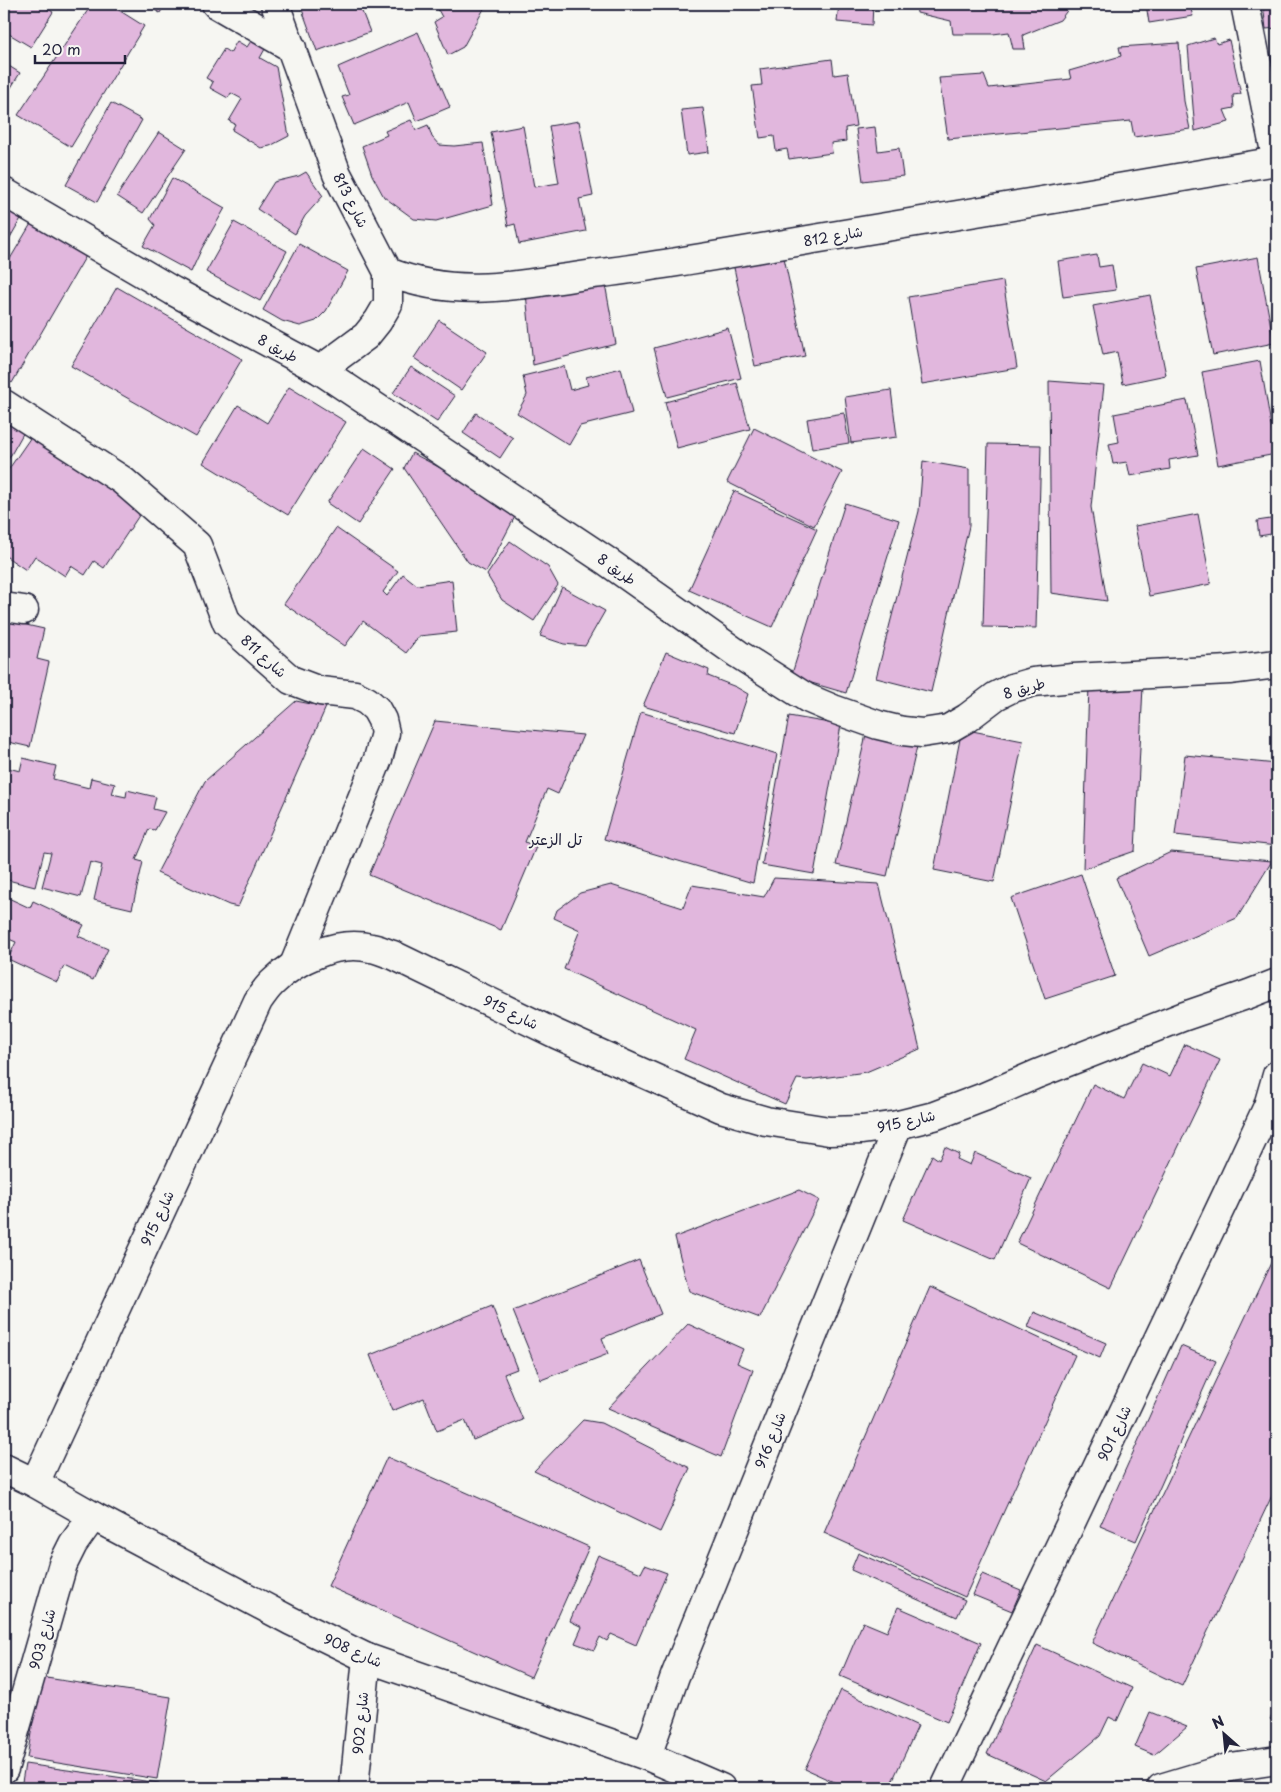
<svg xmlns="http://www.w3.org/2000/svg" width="1281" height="1792" viewBox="0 0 1281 1792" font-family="'Playpen Sans','Playpen Sans Arabic',sans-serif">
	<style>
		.building { fill: #e1b7dd; stroke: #22223b }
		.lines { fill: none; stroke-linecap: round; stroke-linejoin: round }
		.minor-casing { stroke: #22223b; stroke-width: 31 }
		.minor { stroke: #f6f6f2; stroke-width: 28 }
		.labels { text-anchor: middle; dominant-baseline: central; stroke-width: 4; stroke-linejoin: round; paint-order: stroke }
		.street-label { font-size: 14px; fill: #22223b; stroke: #f6f6f2 }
		.neighbourhood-label { font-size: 15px; fill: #22223b; stroke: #f6f6f2 }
	</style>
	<rect width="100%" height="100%" fill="#f6f6f2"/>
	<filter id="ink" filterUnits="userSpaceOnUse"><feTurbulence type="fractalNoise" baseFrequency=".02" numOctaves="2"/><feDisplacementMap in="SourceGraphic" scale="10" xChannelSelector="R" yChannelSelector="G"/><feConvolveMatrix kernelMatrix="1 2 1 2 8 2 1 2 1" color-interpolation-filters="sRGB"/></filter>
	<g filter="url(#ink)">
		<g class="building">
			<path d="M4 4H40L53 12 31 47 4 31Z"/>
			<path d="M92 4H109L144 26 71 147 18 115Z"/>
			<path d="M144 4H165L160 13Z"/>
			<path d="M300 4H359L370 32 317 51Z"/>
			<path d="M435 4H485L486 5 463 47 448 55 434 22 442 17Z"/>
			<path d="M743 4H773L772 8 742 9Z"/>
			<path d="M839 4H873L872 25 837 22Z"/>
			<path d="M916 4H1072L1060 20 1023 35 1025 49H1013L1009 32 993 34H953L951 21 917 13Z"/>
			<path d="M1146 4H1189L1193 16 1149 23Z"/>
			<path d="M1263 4H1277V28L1266 29Z"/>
			<path d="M418 32 450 107 417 121 409 102 354 125 342 97 349 95 338 67Z"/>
			<path d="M1214 38 1217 44 1229 40 1241 94 1233 95 1234 108 1224 110 1229 122 1195 131 1188 46Z"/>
			<path d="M237 41 247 47 251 41 265 49 260 58 276 67 289 136 270 146 261 148 232 130 235 124 229 121 242 99 231 93 228 98 210 88 213 82 206 78 224 49 230 53Z"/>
			<path d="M1179 43 1184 101 1190 129 1134 137 1131 121 948 139 939 78 984 75 989 88 1071 79 1069 71 1121 56 1119 47Z"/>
			<path d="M832 59 834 75 848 73 856 126 845 128 846 141 831 143 832 153 789 159 787 149 776 151 774 136 760 138 752 86 762 85 760 69Z"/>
			<path d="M4 63 20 73 4 99Z"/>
			<path d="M111 103 142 120 97 202 66 185Z"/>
			<path d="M703 108 709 152 687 155 681 110Z"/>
			<path d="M411 120 416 130 428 125 432 137 439 145 454 146 483 143 493 205 436 221 414 219 384 197 372 175 362 146 387 135 385 131Z"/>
			<path d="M579 121 593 196 579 199 586 231 519 244 515 224 508 226 491 132 523 126 534 187 559 183 549 126Z"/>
			<path d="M875 127 878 151 899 148 903 176 863 181 856 129Z"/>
			<path d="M159 132 186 149 143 213 117 196Z"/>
			<path d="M306 172 323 196 305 216 295 234 257 209 274 182 299 176Z"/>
			<path d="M172 178 225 208 202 248 191 272 143 246 155 225 150 219Z"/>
			<path d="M4 204 23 215 4 248Z"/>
			<path d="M32 222 87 254 12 383 4 378V269Z"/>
			<path d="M234 222 287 251 260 301 206 272Z"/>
			<path d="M299 244 348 271 326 311 316 321 300 326 282 321 263 310Z"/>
			<path d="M783 253 805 356 755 366 733 263Z"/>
			<path d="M1097 255 1099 267 1112 265 1116 290 1063 297 1058 261Z"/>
			<path d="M1258 257 1274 343 1213 355 1196 269Z"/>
			<path d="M604 278 616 344 533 365 526 293Z"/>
			<path d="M1003 281 1017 368 922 384 908 297Z"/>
			<path d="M117 287 242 359 196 437 71 366Z"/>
			<path d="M1150 295 1166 375 1123 384 1117 352 1103 355 1093 306Z"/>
			<path d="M439 320 487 352 461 390 414 358Z"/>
			<path d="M728 328 741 378 667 397 654 348Z"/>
			<path d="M1260 361 1276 454 1218 465 1202 372Z"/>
			<path d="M564 366 570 390 588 385 586 377 621 368 632 413 580 426 569 445 517 413 527 395 523 376Z"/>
			<path d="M411 367 455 396 437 422 393 393Z"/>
			<path d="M1049 381 1104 385 1091 507 1107 601 1051 593Z"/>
			<path d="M737 383 750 429 677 448 665 402Z"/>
			<path d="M289 387 346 422 288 515 203 463 238 405 267 423Z"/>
			<path d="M891 390 897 437 851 443 845 397Z"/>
			<path d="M1187 400 1198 455 1169 460 1170 469 1130 476 1127 462 1113 464 1109 444 1119 442 1114 414Z"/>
			<path d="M476 413 513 438 500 458 463 433Z"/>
			<path d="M844 413 849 443 812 449 807 419Z"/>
			<path d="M4 418 25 430 4 467Z"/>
			<path d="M754 428 842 472 814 526 727 482Z"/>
			<path d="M33 434 144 508 104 568 94 561 85 575 71 566 65 576 35 556 26 570 4 555V489L6 486 4 485V476Z"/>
			<path d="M988 444 1041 445 1036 628 983 627Z"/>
			<path d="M364 448 395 469 358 524 327 503Z"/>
			<path d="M412 453 519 509 486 572 468 562 404 468Z"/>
			<path d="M923 461 969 469V526L931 692 876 678 919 511Z"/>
			<path d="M734 491 817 529 772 627 689 590Z"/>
			<path d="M845 503 899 520 846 693 791 677Z"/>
			<path d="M1198 514 1211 584 1149 596 1135 526Z"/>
			<path d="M1277 518V533L1259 536 1257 521Z"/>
			<path d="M336 528 398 571 383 592 387 596 403 574 417 585 452 580 457 632 419 636 406 653 363 621 345 646 284 604Z"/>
			<path d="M510 541 548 567 558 585 534 621 502 600 487 575Z"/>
			<path d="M562 587 605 611 585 646 564 644 540 636Z"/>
			<path d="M4 620 44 629 37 659 49 662 30 747 4 741Z"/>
			<path d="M666 652 709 670 708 676 736 687 748 694 735 733 643 706Z"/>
			<path d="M1089 685 1143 686 1135 851 1083 869Z"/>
			<path d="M296 701 326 707 238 907 229 905 157 873 205 781Z"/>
			<path d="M641 712 777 754 753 883 604 839Z"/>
			<path d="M789 716 841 725 814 874 762 865Z"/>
			<path d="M435 721 583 735 558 794 547 789 525 842 536 847 501 930 369 875Z"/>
			<path d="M962 729 1023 741 994 882 934 870Z"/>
			<path d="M867 730 918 742 887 876 836 865Z"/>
			<path d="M1185 755 1277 764V846L1175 835Z"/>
			<path d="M23 758 56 766 53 779 89 788 91 778 115 784 112 794 126 797 127 790 156 797 153 809 165 812 155 830 149 829 136 860 143 862 132 909 94 900 102 865 90 862 81 897 42 887 51 853 44 852 35 887 4 879V767L20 771Z"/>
			<path d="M1171 852 1272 861 1237 918 1149 956 1116 878Z"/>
			<path d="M1081 874 1115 976 1045 999 1011 898Z"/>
			<path d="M774 878 879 884 920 1049 866 1072 807 1080 797 1079 785 1104 684 1059 696 1030 564 969 580 930 554 918 557 910 580 893 611 885 683 908 692 885 764 897Z"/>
			<path d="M4 896 30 908 33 901 84 925 78 936 108 949 93 980 64 966 57 982 8 959 16 942 4 937Z"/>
			<path d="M1185 1044 1220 1060 1111 1288 1017 1243 1093 1084 1124 1099 1142 1063 1170 1076Z"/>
			<path d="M945 1147 959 1154 957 1159 970 1165 975 1153 1031 1178 995 1260 903 1220 932 1155 939 1160Z"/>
			<path d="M799 1190 819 1200 760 1318 689 1291 675 1237Z"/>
			<path d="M1277 1250V1485L1182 1686 1092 1643Z"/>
			<path d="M639 1260 661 1314 602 1338 608 1354 541 1380 513 1311Z"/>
			<path d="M930 1287 1075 1355 965 1597 824 1533Z"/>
			<path d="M492 1306 517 1369 504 1374 523 1420 473 1440 465 1420 437 1431 424 1398 392 1411 370 1355Z"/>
			<path d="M1034 1312 1106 1343 1100 1358 1028 1327Z"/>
			<path d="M688 1324 743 1349 737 1363 753 1370 721 1457 608 1408Z"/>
			<path d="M1181 1346 1216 1361 1136 1541 1100 1526Z"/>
			<path d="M583 1420 601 1423 690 1468 660 1532 534 1471Z"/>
			<path d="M387 1457 589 1547 531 1677 328 1586Z"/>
			<path d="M858 1553 965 1600 957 1617 851 1570Z"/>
			<path d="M598 1555 641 1573 645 1565 667 1573 636 1645 611 1634 607 1641 600 1637 594 1650 575 1643 582 1627 570 1621Z"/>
			<path d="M982 1574 1021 1590 1012 1611 973 1595Z"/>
			<path d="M898 1607 981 1643 947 1722 840 1676 863 1622 887 1632Z"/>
			<path d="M1037 1645 1132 1688 1117 1721 1109 1717 1100 1736 1046 1781 987 1754Z"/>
			<path d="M40 1677 171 1697 157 1779 27 1758Z"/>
			<path d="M841 1690 918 1726 889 1788H847L805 1769Z"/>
			<path d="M1277 1710V1725L1270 1719Z"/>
			<path d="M1150 1712 1187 1727 1154 1755 1135 1747Z"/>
			<path d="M25 1764 159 1783V1788H21Z"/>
		</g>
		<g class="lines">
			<g class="minor-casing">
				<g id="minor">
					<path d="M216 4 292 48"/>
					<path d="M275 4 337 174 388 272V304L378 321 366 336 320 370"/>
					<path d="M1245 4 1277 162"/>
					<path d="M4 192 173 291 320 370 605 560 738 654 807 698 833 709 878 725 903 731 922 733 948 729 967 718 996 696 1012 688 1033 682 1073 678 1229 670 1277 664"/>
					<path d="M388 272C458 300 522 284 594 274 665 265 737 252 808 240 964 214 1121 188 1277 161"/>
					<path d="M4 404 122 480 197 545 227 623 291 680 320 691 355 695 367 701 376 709 382 720 385 733 378 759 294 965"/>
					<path d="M4 607 24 610"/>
					<path d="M4 1468 35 1483 93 1516 291 1621 367 1658 647 1756 721 1788"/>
					<path d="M35 1483 258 1001C262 995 267 988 272 983 296 959 337 940 371 948 379 949 386 953 393 955L556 1034 721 1108 766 1121 829 1131 862 1130 898 1125 934 1116 984 1097 1037 1074 1182 1017 1249 994 1277 983"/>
					<path d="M647 1756 675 1676 898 1125"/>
					<path d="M4 1769 63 1564 73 1544 93 1516"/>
					<path d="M354 1788 367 1658"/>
					<path d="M945 1788 1227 1194 1268 1106 1277 1075"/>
					<path d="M1161 1788 1231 1767 1277 1760"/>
				</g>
			</g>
			<use href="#minor" class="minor"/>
		</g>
	</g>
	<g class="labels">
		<g class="street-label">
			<text transform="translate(351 200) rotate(63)">شارع 813</text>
			<text transform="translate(833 236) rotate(-10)">شارع 812</text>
			<text transform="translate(278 348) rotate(28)">طريق 8</text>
			<text transform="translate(617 569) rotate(35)">طريق 8</text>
			<text transform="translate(264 656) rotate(42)">شارع 811</text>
			<text transform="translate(1024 688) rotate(-16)">طريق 8</text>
			<text transform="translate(511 1012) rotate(26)">شارع 915</text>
			<text transform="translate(906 1121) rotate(-13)">شارع 915</text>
			<text transform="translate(157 1218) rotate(-65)">شارع 915</text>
			<text transform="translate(1114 1433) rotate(-65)">شارع 901</text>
			<text transform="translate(770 1440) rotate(-68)">شارع 916</text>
			<text transform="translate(42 1639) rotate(-74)">شارع 903</text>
			<text transform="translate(353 1650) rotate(24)">شارع 908</text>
			<text transform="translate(360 1723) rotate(-85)">شارع 902</text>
		</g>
		<g class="neighbourhood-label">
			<text x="556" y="838">تل الزعتر</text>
		</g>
	</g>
	<rect width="1281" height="1792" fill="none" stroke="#f6f6f2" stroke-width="20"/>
	<rect x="10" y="10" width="1261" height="1772" fill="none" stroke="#22223b" stroke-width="2" filter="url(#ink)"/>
	<g transform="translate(1224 1734) rotate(333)" stroke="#f6f6f2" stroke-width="4" paint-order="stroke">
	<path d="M0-4L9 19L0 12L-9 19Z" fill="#22223b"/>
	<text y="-8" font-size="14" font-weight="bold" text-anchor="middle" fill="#22223b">N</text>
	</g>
	<path d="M35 55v8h90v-8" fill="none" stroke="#22223b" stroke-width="2.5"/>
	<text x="42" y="55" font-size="15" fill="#22223b" stroke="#f6f6f2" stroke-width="4" paint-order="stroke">20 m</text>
</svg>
